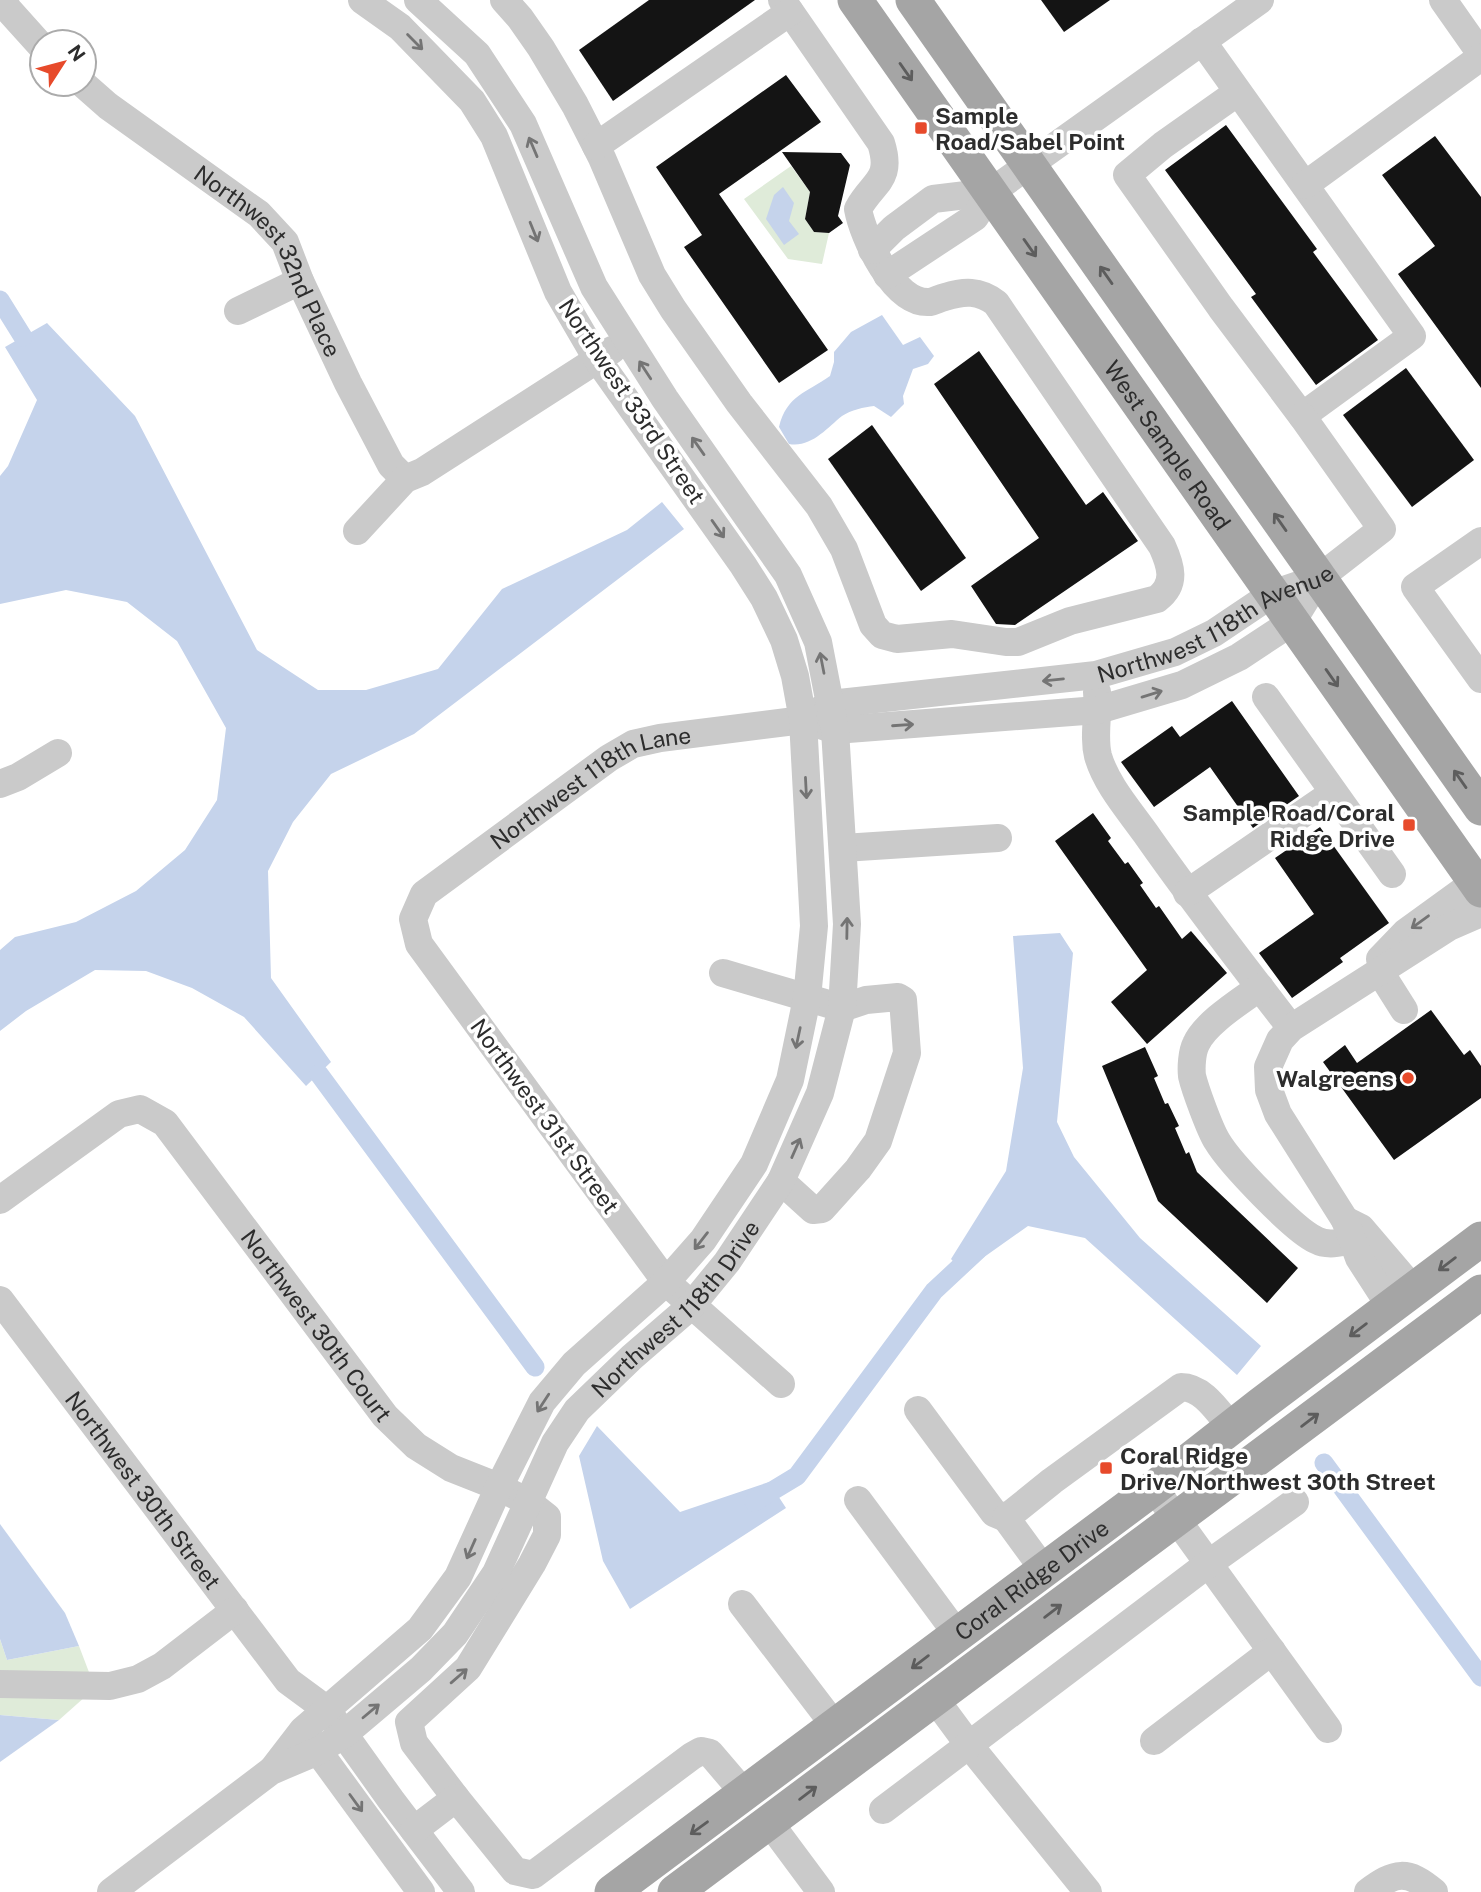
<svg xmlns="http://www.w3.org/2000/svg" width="1481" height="1892" viewBox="0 0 1481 1892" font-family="'Public Sans',sans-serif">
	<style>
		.green { fill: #dfebd9 }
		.water { fill: #c5d3eb }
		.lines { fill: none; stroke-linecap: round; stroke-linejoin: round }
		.canal { stroke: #c5d3eb; stroke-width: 19 }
		.building { fill: #141414 }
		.minor { stroke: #cacaca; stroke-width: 28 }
		.major { stroke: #a5a5a5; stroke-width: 35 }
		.oneway { stroke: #747474 }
		.oneway2 { stroke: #5d5d5d }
		.poi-dot { fill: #e74a2b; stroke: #fff; stroke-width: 2.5 }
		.labels { text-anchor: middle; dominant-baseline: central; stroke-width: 7; stroke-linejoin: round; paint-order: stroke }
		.poi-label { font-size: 23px; font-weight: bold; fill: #2d2d2d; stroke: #fff; text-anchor: start }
		.street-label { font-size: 23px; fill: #2d2d2d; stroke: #fff }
	</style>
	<rect width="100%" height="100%" fill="#fff"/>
	<g class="green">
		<path d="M791 166 810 192 805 219 814 232 829 233 822 264 788 259 744 199Z"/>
		<path d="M0 1639 7 1660 79 1646 95 1688 59 1720 0 1715Z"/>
	</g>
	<g class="water">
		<path d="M783 187 794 203 789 221 799 234 784 245 766 219 774 195Z"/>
		<path d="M882 315 903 345 920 337 934 356 928 364 913 369 903 396 904 404 891 417 874 406C864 407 851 410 842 416 827 428 811 448 789 444L779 427C787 395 806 393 830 376L834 362V352L851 332Z"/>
		<path d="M47 323 135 416 257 650 318 690H366L438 669 502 589 627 530 662 502 684 529 414 734 331 774 293 822 268 871 271 978 331 1062 306 1086 244 1017 192 988 146 971 95 970 26 1011 0 1031V950L15 937 76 922 136 891 185 850 217 800 226 728 177 641 127 602 66 590 0 604V476L8 466 37 400 5 347Z"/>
		<path d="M1060 933 1073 953 1057 1122 1074 1157 1140 1238 1261 1346 1237 1375 1085 1238 1028 1226 963 1272 951 1259 1006 1171 1023 1068 1013 936Z"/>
		<path d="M597 1426 680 1512 769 1482 786 1508 630 1609 603 1561 579 1456Z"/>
		<path d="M0 1524 65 1613 79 1646 7 1660 0 1639Z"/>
		<path d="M0 1715 59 1720 0 1762Z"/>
	</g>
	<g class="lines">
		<g class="canal">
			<path d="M0 300 23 337"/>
			<path d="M319 1074 535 1367"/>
			<path d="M1324 1463 1481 1677"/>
			<path d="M754 1502 797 1476 934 1291 978 1250"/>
		</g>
	</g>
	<g class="building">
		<path d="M649 0H755L613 101 579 50Z"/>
		<path d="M1041 0H1110L1064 32Z"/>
		<path d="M786 75 821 122 719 194 828 350 779 383 684 247 702 235 656 167Z"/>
		<path d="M1226 125 1317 249 1313 252 1378 340 1316 385 1251 297 1256 294 1165 170Z"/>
		<path d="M1435 136 1481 197V388L1398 274 1435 246 1382 175Z"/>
		<path d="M782 152 841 153 850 165 838 216 843 223 829 233 814 232 805 219 810 192Z"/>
		<path d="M979 351 1086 505 1103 492 1138 541 1015 625 996 624 971 586 1039 538 934 384Z"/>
		<path d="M1406 368 1474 460 1412 507 1343 415Z"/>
		<path d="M872 425 966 558 921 591 828 459Z"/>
		<path d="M1232 701 1299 796 1253 828 1210 767 1154 807 1121 762 1172 726 1180 737Z"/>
		<path d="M1093 813 1111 838 1108 841 1125 864 1128 862 1143 883 1140 885 1156 908 1159 906 1182 939 1191 931 1227 973 1147 1044 1111 1002 1147 970 1055 841Z"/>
		<path d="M1320 827 1389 923 1340 958 1343 962 1292 998 1259 953 1314 914 1275 858Z"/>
		<path d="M1431 1010 1464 1055 1470 1050 1481 1066V1098L1394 1160 1323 1062 1345 1045 1357 1063Z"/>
		<path d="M1145 1047 1158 1076 1154 1078 1165 1104 1168 1103 1179 1126 1175 1128 1186 1154 1189 1152 1197 1172 1298 1268 1267 1303 1158 1201 1102 1066Z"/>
	</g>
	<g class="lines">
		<g class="minor">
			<path d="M5 0 6 7 42 47"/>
			<path d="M504 0 520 18 541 48 575 105 602 158 652 275 673 309 739 403 819 506 844 549 873 625 882 635 897 639 952 634 1006 642H1018L1070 621 1157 599C1177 584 1171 566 1162 546L996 303C979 290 964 291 945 297 940 298 935 301 930 302 894 305 863 237 858 209 873 181 893 181 881 143L782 0"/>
			<path d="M1443 0 1481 54"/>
			<path d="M1202 41 1412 336 1302 416 1221 308 1127 175 1163 145 1238 92"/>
			<path id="s1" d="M83 84 108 106 259 214 285 242 300 281 348 383 391 465 405 479"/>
			<path d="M596 146 790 12"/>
			<path d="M1305 185 1481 57"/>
			<path d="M872 250 894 228 933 199 991 192"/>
			<path d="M887 275 975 217 991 192 1260 0"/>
			<path d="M238 311 300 281"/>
			<path d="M357 531 405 479 422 472 612 350"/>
			<path d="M1481 541 1415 587 1481 679"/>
			<path d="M1097 692C1099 713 1093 736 1098 756 1106 784 1129 810 1146 834 1192 900 1242 964 1291 1028"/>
			<path d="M1266 697 1392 874"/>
			<path d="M817 724 835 730 1098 710 1182 685 1239 657 1292 622 1319 578"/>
			<path d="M0 784 18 777 58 753"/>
			<path d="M843 848 998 838"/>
			<path d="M1187 893 1333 793"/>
			<path d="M1380 959 1406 932 1475 882"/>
			<path d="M1380 972 1404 1010"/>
			<path d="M723 973 842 1008 866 1000 898 997 903 1000 907 1053 878 1141 858 1169 822 1209 813 1210 781 1181"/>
			<path d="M1260 987C1241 1001 1205 1023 1196 1044 1192 1052 1191 1067 1192 1076 1195 1089 1210 1130 1217 1141 1230 1163 1294 1230 1316 1240 1327 1246 1340 1243 1352 1240"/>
			<path id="s2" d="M0 1200 119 1114 140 1109 165 1123 385 1416 416 1446 451 1468 499 1487 528 1502 547 1517V1535L532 1564 468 1668 409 1722 414 1743 456 1798"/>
			<path d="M1345 1220 1361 1228 1413 1289"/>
			<path id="s3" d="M0 1300 288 1681 326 1709 391 1800 461 1892"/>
			<path d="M1390 1306 1359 1258 1345 1220 1278 1114 1269 1090 1268 1067 1280 1040 1291 1028 1449 927 1481 913"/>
			<path id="s4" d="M781 1384 666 1282 419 944 413 919 424 894 609 758 633 744 660 738 803 720 830 704 1096 675 1175 652 1214 633 1272 594 1319 578 1382 529 1302 416"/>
			<path d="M918 1410 994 1513 1006 1518"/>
			<path d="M858 1500 957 1634"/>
			<path d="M1164 1502 1328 1729"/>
			<path d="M1044 1570 1006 1518 1052 1481 1181 1387C1203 1387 1218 1412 1231 1427"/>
			<path d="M742 1604 835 1726"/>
			<path d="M0 1684 110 1686 138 1679 162 1666 235 1610"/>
			<path d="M935 1699 969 1745 1088 1892"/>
			<path d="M307 1736 421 1892"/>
			<path d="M1154 1741 1272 1651"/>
			<path d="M273 1769 303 1730 420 1629 458 1577 499 1487 542 1402 574 1364 666 1282 703 1240 754 1164 790 1080 807 998 814 926 803 720 795 676 784 640 764 598 743 565 597 359 558 292 494 136 472 101 400 27 362 0"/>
			<path d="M883 1810 1208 1564 1295 1502"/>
			<path d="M769 1822 821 1892"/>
			<path d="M414 1830 456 1798 515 1871 533 1875 692 1756 701 1751 710 1753 745 1794"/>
			<path id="s5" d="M111 1892 271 1771 318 1751 343 1735 421 1669 455 1634 496 1573 555 1443 577 1410 632 1357 691 1306 727 1262 781 1181 820 1093 842 1008 847 924 835 730 818 642 788 575 665 399 594 287 523 124 477 54 418 0"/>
			<path d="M1368 1892C1395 1872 1407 1869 1434 1892"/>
		</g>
		<g class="major">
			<path id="s6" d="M855 0 1481 890"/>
			<path d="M913 0 1481 808"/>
			<path id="s7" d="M612 1892 1154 1488 1260 1405 1481 1239"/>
			<path d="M675 1892 1481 1292"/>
		</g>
	</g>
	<defs><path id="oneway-shaft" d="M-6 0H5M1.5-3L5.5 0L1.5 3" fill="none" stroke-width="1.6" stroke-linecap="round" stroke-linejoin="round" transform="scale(1.75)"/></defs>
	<g class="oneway">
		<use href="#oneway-shaft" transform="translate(415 42) rotate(45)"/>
		<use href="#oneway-shaft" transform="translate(533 147) rotate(-113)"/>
		<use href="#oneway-shaft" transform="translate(534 232) rotate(68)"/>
		<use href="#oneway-shaft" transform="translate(645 370) rotate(-123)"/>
		<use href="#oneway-shaft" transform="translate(698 446) rotate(-125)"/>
		<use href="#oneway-shaft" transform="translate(718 529) rotate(55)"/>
		<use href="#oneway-shaft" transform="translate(822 663) rotate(-101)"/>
		<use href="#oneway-shaft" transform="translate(1053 680) rotate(174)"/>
		<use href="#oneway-shaft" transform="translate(1152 694) rotate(-17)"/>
		<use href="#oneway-shaft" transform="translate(903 725) rotate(-4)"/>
		<use href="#oneway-shaft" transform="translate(806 788) rotate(87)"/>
		<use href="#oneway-shaft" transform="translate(1420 922) rotate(144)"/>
		<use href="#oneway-shaft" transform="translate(847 928) rotate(-89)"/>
		<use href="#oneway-shaft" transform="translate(798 1038) rotate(102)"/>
		<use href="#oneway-shaft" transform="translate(796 1148) rotate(-66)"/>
		<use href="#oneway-shaft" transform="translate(701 1241) rotate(128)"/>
		<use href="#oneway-shaft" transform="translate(543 1403) rotate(123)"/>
		<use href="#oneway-shaft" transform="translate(471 1549) rotate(114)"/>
		<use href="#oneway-shaft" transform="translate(459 1676) rotate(-41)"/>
		<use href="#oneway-shaft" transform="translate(371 1711) rotate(-40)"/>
		<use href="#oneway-shaft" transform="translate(356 1803) rotate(54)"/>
	</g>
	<g class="oneway2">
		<use href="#oneway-shaft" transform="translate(906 72) rotate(55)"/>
		<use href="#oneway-shaft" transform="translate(1030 248) rotate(55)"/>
		<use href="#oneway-shaft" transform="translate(1106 275) rotate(-125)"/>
		<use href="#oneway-shaft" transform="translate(1280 522) rotate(-125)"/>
		<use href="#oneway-shaft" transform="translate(1332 678) rotate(55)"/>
		<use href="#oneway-shaft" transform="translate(1460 779) rotate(-125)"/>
		<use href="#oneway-shaft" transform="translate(1447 1264) rotate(143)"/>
		<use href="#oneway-shaft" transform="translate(1358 1330) rotate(143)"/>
		<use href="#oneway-shaft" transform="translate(1310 1420) rotate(-37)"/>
		<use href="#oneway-shaft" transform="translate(1053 1611) rotate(-37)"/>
		<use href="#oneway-shaft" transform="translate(920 1662) rotate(143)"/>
		<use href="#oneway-shaft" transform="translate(808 1793) rotate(-37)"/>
		<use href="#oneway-shaft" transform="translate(699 1828) rotate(144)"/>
	</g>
	<g class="poi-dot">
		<rect x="914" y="121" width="14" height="14" rx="3.5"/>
		<rect x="1402" y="818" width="14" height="14" rx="3.5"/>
		<circle cx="1408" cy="1078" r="7"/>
		<rect x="1099" y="1461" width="14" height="14" rx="3.5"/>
	</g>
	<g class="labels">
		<g class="poi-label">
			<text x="935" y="115">Sample<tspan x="935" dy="26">Road/Sabel Point</tspan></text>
			<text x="1395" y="812" text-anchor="end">Sample Road/Coral<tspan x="1395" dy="26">Ridge Drive</tspan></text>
			<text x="1394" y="1078" text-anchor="end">Walgreens</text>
			<text x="1120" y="1455">Coral Ridge<tspan x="1120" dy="26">Drive/Northwest 30th Street</tspan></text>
		</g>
		<g class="street-label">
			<text stroke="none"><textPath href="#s1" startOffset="262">Northwest 32nd Place</textPath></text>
			<text transform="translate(632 401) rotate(56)">Northwest 33rd Street</text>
			<text stroke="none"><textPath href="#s6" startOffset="544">West Sample Road</textPath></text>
			<text stroke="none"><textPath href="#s4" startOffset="1484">Northwest 118th Avenue</textPath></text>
			<text stroke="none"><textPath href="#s4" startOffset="826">Northwest 118th Lane</textPath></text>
			<text transform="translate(545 1116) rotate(54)">Northwest 31st Street</text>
			<text stroke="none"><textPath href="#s5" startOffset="830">Northwest 118th Drive</textPath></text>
			<text stroke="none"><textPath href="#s2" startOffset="450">Northwest 30th Court</textPath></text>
			<text stroke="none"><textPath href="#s3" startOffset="238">Northwest 30th Street</textPath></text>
			<text stroke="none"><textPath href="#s7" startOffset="523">Coral Ridge Drive</textPath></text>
		</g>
	</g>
	<g transform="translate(63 63) rotate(54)"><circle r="33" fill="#ffffff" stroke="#ababab" stroke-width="2"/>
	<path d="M0-5L12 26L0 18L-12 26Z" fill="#e74a2b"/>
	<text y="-10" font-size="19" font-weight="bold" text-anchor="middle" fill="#2d2d2d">N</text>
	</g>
</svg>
